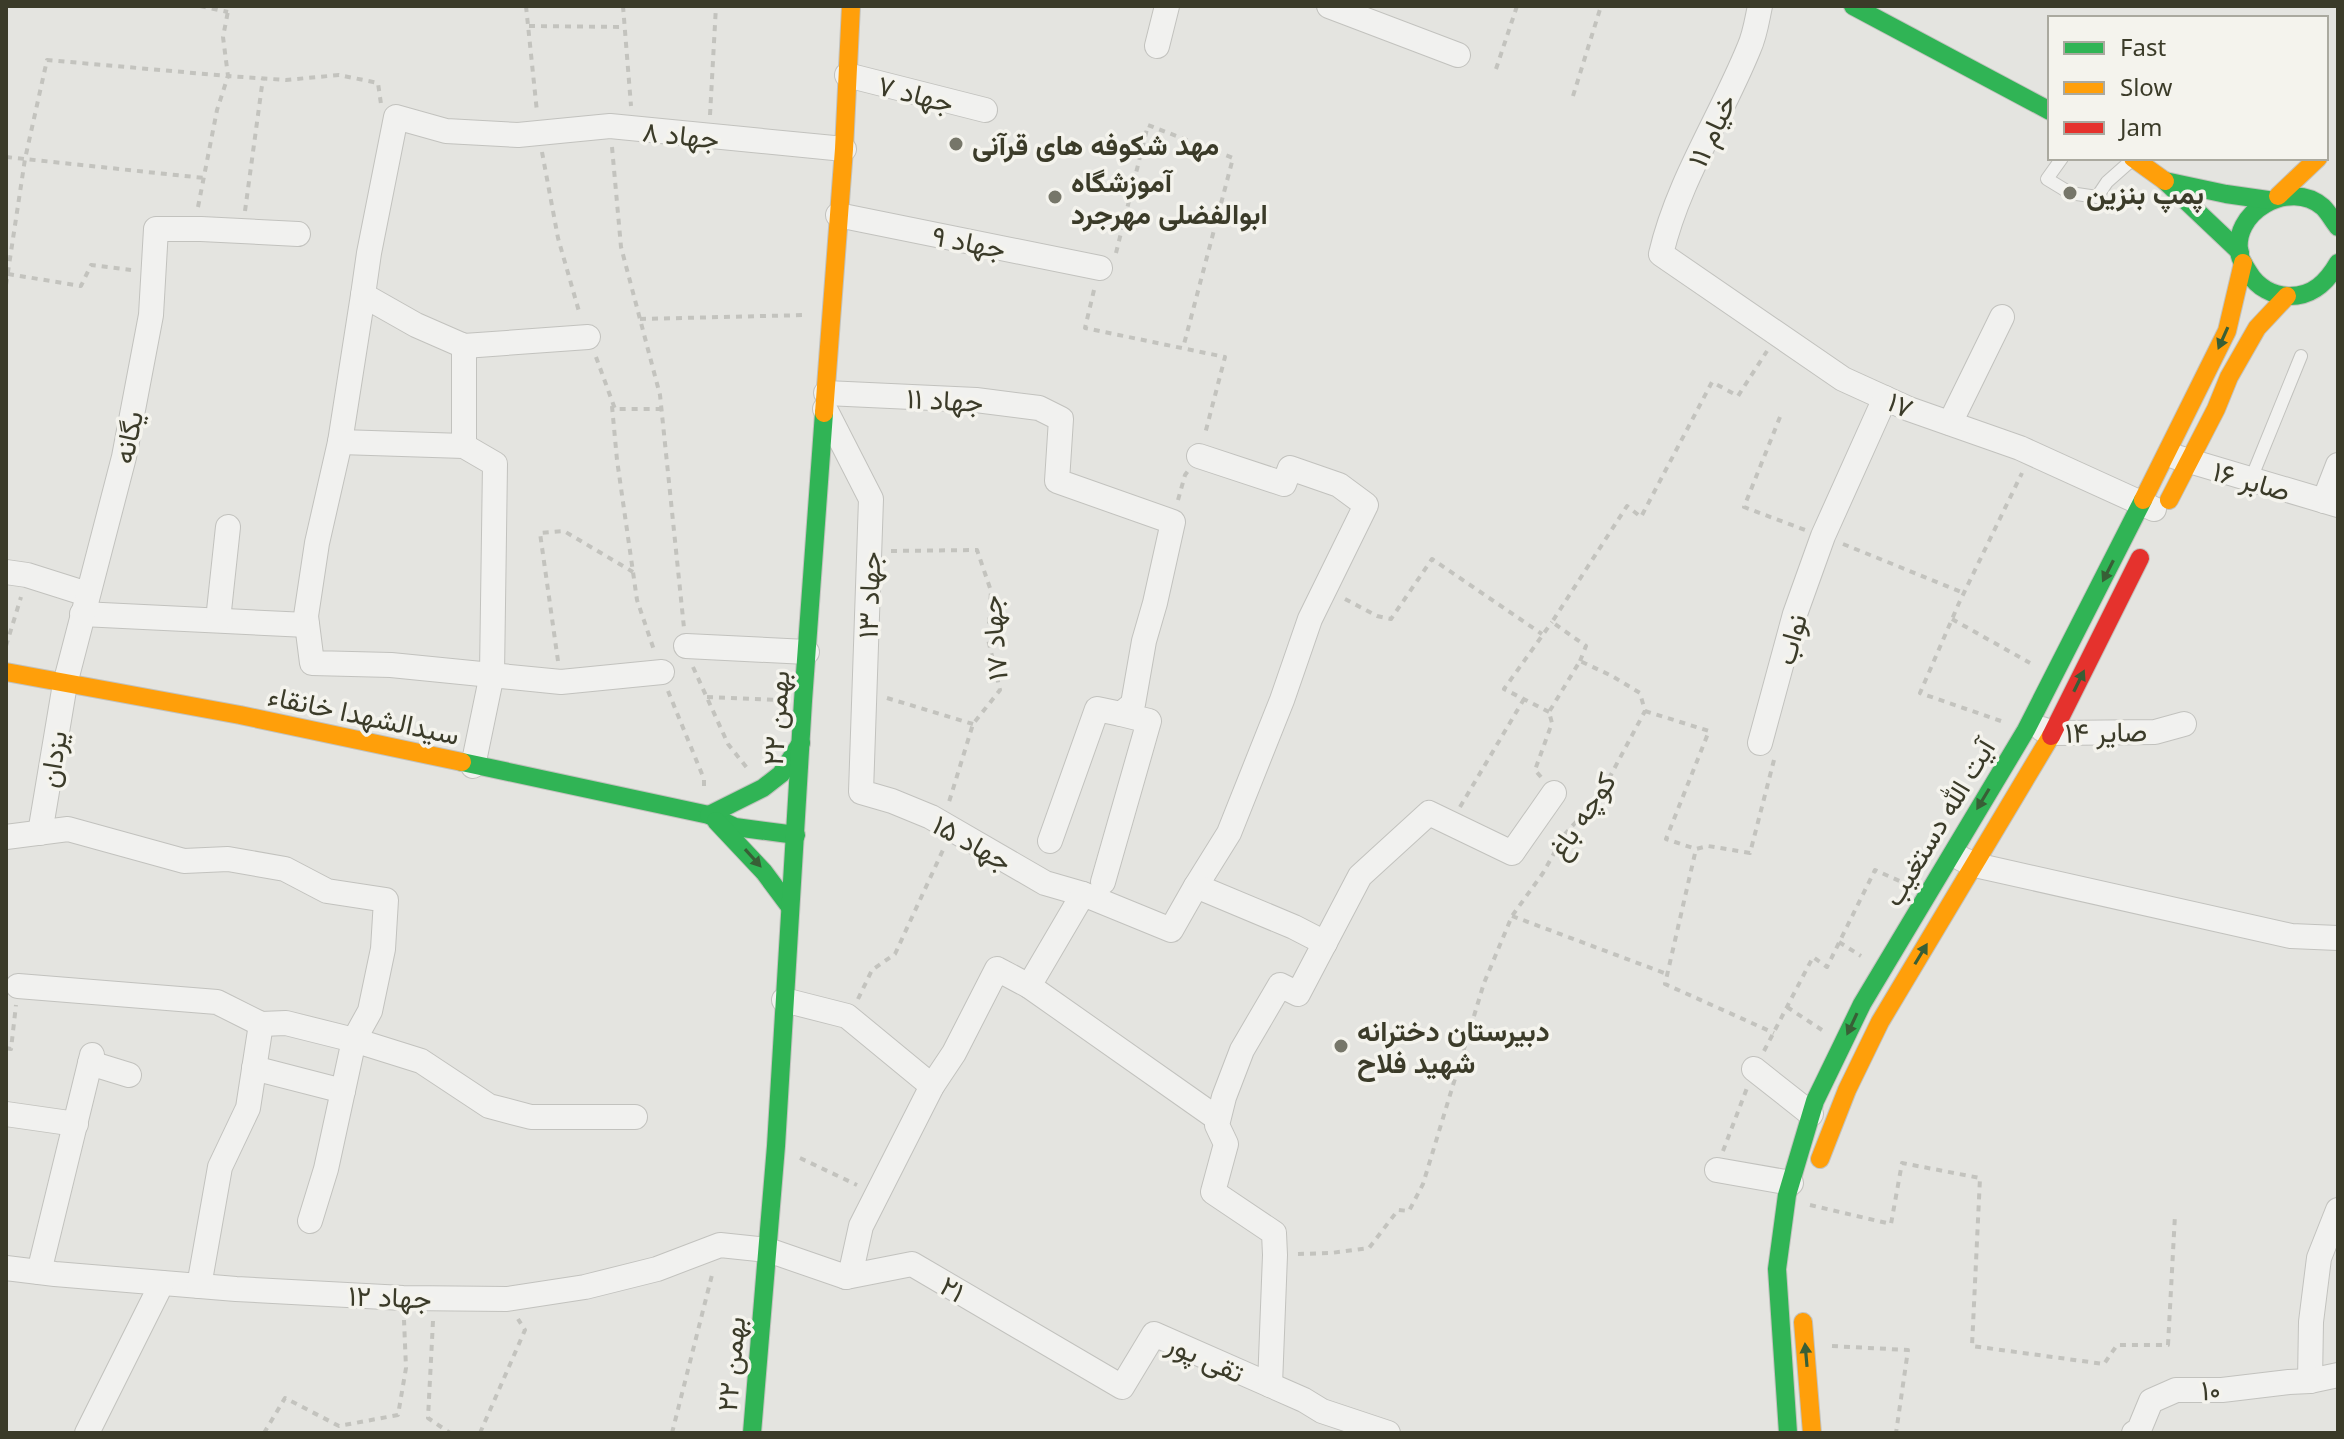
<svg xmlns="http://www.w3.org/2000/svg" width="2344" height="1439" viewBox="0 0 2344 1439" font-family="'Noto Sans',Vazirmatn,sans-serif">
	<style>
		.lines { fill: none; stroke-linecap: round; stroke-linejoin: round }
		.lane-casing { stroke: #c2c2be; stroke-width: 14 }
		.street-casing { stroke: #c2c2be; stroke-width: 26 }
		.fast-casing { stroke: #c2c2be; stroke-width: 20 }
		.slow-casing { stroke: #c2c2be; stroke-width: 20 }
		.jam-casing { stroke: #c2c2be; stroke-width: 20 }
		.path { stroke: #c3c3be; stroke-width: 4; stroke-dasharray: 6 6; stroke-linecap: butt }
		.lane { stroke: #f1f1ef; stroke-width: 12 }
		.street { stroke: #f1f1ef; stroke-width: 24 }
		.fast { stroke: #30b455; stroke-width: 18 }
		.slow { stroke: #ff9f0a; stroke-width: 18 }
		.jam { stroke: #e5322d; stroke-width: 18 }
		.oneway { fill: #385f36 }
		.poi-dot { fill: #767669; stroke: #f4f3ed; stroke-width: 3 }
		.labels { text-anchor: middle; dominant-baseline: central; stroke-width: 7; stroke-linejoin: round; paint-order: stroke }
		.street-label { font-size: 28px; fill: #3b3b29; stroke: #f4f3ed }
		.poi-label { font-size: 28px; font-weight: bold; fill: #3b3b29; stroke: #f4f3ed; text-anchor: start }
	</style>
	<rect width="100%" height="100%" fill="#e4e4e0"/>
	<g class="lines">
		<g class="lane-casing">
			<g id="lane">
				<path d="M2062 158 2047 179 2070 193 2097 197 2107 182 2133 159"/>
				<path d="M2251 479 2301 356"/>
			</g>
		</g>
		<g class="street-casing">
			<g id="street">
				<path d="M1329 6 1458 55"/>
				<path d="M1760 6C1757 20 1755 35 1749 48 1721 117 1678 181 1661 254L1843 379 1909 409 2020 448 2154 509"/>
				<path d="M1157 46 1167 6"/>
				<path d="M847 75 985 110"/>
				<path d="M838 215 1100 268"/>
				<path d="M363 295 340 442 464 446 495 464 492 674 473 766"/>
				<path d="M588 337 464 346 416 325 363 295 369 253 396 117 446 131 518 135 610 126 844 149"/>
				<path d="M464 346V446"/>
				<path d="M826 393 976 400 1039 408 1061 419 1057 481 1173 522 1155 603 1144 641 1133 704 1121 714 1097 709 1050 841"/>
				<path d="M825 409 871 499 861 792 892 801 931 817 1045 883 1083 894"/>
				<path d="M1950 423 2002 317"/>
				<path d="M340 442 317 543 306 616 312 663 391 665 561 682 662 672"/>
				<path d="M2176 457 2338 505"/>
				<path d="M2324 501 2338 465"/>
				<path d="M6 572 27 575 87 594"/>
				<path d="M82 614 307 625"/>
				<path d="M218 620 228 527"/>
				<path d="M686 646 807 652"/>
				<path d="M2042 729 2053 733 2155 732 2184 724"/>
				<path d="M1760 743 1795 614 1823 536 1885 398"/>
				<path d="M40 833 65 684 124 457 151 315 156 229H201L298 234"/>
				<path d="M6 837 68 829 184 861 228 859 285 869 327 891 386 900 383 949 370 1011 354 1040 286 1023 261 1024 217 1002 18 986"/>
				<path d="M1962 859 1975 865 2291 936 2338 938"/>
				<path d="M1103 882 1149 721 1121 714"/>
				<path d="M1196 886 1229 833 1282 700 1310 619 1366 505 1339 485 1290 468 1284 484 1199 456"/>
				<path d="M784 1000 847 1016 932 1086"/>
				<path d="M90 1063 129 1075"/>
				<path d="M254 1068 343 1091"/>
				<path d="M1754 1069 1811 1114"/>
				<path d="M6 1114 76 1124"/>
				<path d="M1218 1119 1029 986 1083 894 1171 930 1196 886 1294 927 1325 943"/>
				<path d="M1717 1170 1791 1183"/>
				<path d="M310 1221 326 1169 354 1040 421 1061 489 1106 531 1117H635"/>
				<path d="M6 1268 55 1274 236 1289 403 1298 507 1299 585 1287 657 1269 720 1245 768 1250 846 1277 912 1264 1122 1387 1154 1334 1304 1400 1322 1411 1388 1433"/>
				<path d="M39 1272 92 1055"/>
				<path d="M846 1277 852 1267 861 1226 932 1086 954 1053 997 969 1029 986"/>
				<path d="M199 1286 220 1167 248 1108 261 1024"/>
				<path d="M2310 1381 2311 1322 2319 1258 2338 1210"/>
				<path d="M1270 1385 1275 1255 1274 1233 1213 1192 1226 1144 1217 1125 1224 1097 1242 1050 1280 985 1298 994 1360 876 1429 813 1512 853 1554 793"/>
				<path d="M87 1433 162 1283"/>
				<path d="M2134 1433 2139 1430 2151 1401 2176 1390H2222L2289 1382 2310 1381 2338 1375"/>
			</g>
		</g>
		<g class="fast-casing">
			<g id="fast">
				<path d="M1853 6 2050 111"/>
				<path d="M2338 227C2333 221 2329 213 2323 207 2290 178 2229 212 2240 256 2241 261 2246 268 2249 273 2257 287 2273 296 2290 296 2313 296 2327 282 2338 263"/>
				<path d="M2240 252 2165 181 2226 194 2268 200"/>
				<path d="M462 762 709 815 735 827 796 835"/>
				<path d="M709 815 763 788 781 774 801 743"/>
				<path d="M716 821 764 872 790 907"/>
				<path d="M752 1433 776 1146 803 701 824 413"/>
				<path d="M1788 1433 1777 1269 1787 1195 1815 1101 1862 1004 2026 730 2143 500"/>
			</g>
		</g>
		<g class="slow-casing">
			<g id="slow">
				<path d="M2133 158 2165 181"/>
				<path d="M2278 196 2318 158"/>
				<path d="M824 413 844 149 851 6"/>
				<path d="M2143 500 2227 331 2243 263"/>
				<path d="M2169 500 2216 409 2229 377 2257 328 2287 296"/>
				<path d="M6 672 240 715 462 762"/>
				<path d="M1820 1159 1847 1090 1880 1022 2051 736"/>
				<path d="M1803 1322 1812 1433"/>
			</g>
		</g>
		<g class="jam-casing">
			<path id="jam" d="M2051 736 2140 558"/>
		</g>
		<g class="path">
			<path d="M200 6 228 12"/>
			<path d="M526 6 537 112"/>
			<path d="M623 6 631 106"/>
			<path d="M529 26 625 27"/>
			<path d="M1496 69 1517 6"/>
			<path d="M1573 96 1601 6"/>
			<path d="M710 115 716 6"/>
			<path d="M612 147 621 247 660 395 684 628"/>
			<path d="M542 152 558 238 580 315"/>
			<path d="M6 157 25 159 47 60 228 76 223 37 229 6"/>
			<path d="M198 207 217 110 228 76 286 80 339 75 378 83 381 104"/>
			<path d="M245 211 263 78"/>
			<path d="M1116 253 1148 125 1233 158 1183 348"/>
			<path d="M8 274 81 286 91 265 131 270"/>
			<path d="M6 285 25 159 204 178"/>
			<path d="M1094 290 1085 328 1225 357 1205 434"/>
			<path d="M640 319 806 315"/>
			<path d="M596 357 615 409H661"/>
			<path d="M612 406 617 460 637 600 655 653"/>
			<path d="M1780 417 1744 507 1805 530"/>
			<path d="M1178 500 1185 475 1188 471"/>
			<path d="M1843 544 1964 593"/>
			<path d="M891 551 977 550 991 591 988 639 1000 690 973 724 949 802"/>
			<path d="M1345 599 1377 616 1391 619 1432 559 1542 634"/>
			<path d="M1952 619 2030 663"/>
			<path d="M6 646 21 597"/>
			<path d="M558 661 540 533 564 531 633 572"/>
			<path d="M1580 661 1586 646 1552 622 1627 506 1641 517 1712 382 1738 396 1767 351"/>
			<path d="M693 667 728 744 747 768"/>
			<path d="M668 691 704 779V787"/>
			<path d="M707 697 776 700"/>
			<path d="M887 698 973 724"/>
			<path d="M1645 711 1709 731 1666 839 1696 849"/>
			<path d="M1549 712 1504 689 1552 622"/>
			<path d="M2001 721 1920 693 1959 603 2022 473"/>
			<path d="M1774 760 1750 853 1708 846 1696 849 1665 984 1774 1033"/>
			<path d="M1541 777 1535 770 1552 723 1549 712 1580 661 1612 676 1640 693 1645 711"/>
			<path d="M1460 807 1524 699"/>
			<path d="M1512 916 1667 974"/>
			<path d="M1839 942 1861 956"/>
			<path d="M858 999 872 970 895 954 943 850"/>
			<path d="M1787 1007 1822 1030"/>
			<path d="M6 1048 11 1049 16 1005"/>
			<path d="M1764 1051 1813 957 1827 967 1875 870 1904 883"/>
			<path d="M1723 1151 1747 1088"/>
			<path d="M800 1158 857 1185"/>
			<path d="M1810 1205 1891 1224 1902 1163 1980 1178 1972 1346 2104 1364 2117 1345H2168L2175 1215"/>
			<path d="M1298 1254 1331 1253 1369 1248 1398 1210 1409 1211 1423 1184 1484 983 1512 916 1543 873 1565 834 1586 811 1606 784 1645 711"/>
			<path d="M433 1321 428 1418 450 1433"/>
			<path d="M1832 1346 1908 1350 1896 1433"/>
			<path d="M264 1433 285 1398 339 1426 398 1415 406 1368 404 1320"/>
			<path d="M480 1433 525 1330 518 1319"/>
			<path d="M672 1433 713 1271"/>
		</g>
		<use href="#lane" class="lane"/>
		<use href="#street" class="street"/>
		<use href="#fast" class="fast"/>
		<use href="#slow" class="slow"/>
		<use href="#jam" class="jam"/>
	</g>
	<defs><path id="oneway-solid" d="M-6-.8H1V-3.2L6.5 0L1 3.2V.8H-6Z" transform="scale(2)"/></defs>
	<g class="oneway">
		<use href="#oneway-solid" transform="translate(2223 338) rotate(114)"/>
		<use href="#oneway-solid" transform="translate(2108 571) rotate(117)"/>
		<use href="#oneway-solid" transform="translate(2079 681) rotate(-64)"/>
		<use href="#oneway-solid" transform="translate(1983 799) rotate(121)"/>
		<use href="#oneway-solid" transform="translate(753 858) rotate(48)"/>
		<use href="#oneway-solid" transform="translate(1921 954) rotate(-59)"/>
		<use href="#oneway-solid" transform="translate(1852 1024) rotate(115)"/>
		<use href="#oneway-solid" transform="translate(1806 1355) rotate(-95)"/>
	</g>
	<g class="poi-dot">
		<circle cx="956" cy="144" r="8"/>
		<circle cx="2070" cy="193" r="8"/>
		<circle cx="1055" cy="197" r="8"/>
		<circle cx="1341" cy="1046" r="8"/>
	</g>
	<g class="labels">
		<g class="street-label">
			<text transform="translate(916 93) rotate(14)">جهاد ۷</text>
			<text transform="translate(1711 130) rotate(-65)">خیام ۱۱</text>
			<text transform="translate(681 134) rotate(6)">جهاد ۸</text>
			<text transform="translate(969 241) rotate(11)">جهاد ۹</text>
			<text transform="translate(945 399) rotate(3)">جهاد ۱۱</text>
			<text transform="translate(1901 404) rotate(23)">۱۷</text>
			<text transform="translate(127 437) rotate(-78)">یگانه</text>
			<text transform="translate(2252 480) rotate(16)">صابر ۱۶</text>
			<text transform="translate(868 595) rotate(-88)">جهاد ۱۳</text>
			<text transform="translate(993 638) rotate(-95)">جهاد ۱۷</text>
			<text transform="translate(1790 639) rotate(-75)">نواب</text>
			<text transform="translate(364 714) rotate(12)">سیدالشهدا خانقاء</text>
			<text transform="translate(775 718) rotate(-86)">۲۲ بهمن</text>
			<text transform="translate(2106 731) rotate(-1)">صایر ۱۴</text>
			<text transform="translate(52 759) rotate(-81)">یزدان</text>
			<text transform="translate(1581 815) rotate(-56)">کوچه باغ</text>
			<text transform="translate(1938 822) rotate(-59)">آیت الله دستغیب</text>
			<text transform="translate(973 842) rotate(29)">جهاد ۱۵</text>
			<text transform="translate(953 1288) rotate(30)">۲۱</text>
			<text transform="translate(390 1296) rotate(2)">جهاد ۱۲</text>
			<text transform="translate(1206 1357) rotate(24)">تقی پور</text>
			<text transform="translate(730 1364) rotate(-85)">۲۲ بهمن</text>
			<text transform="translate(2211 1389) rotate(-1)">۱۰</text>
		</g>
		<g class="poi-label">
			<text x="972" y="144">مهد شکوفه های قرآنی</text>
			<text x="1071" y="181">آموزشگاه<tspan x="1071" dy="32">ابوالفضلی مهرجرد</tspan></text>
			<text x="2086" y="193">پمپ بنزین</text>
			<text x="1357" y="1030">دبیرستان دخترانه<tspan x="1357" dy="32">شهید فلاح</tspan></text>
		</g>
	</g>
	<rect width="2344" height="1439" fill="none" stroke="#3b3b29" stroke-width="16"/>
	<rect x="2048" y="16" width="280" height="144" fill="#f4f3ed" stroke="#aaa99f" stroke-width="2"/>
	<rect x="2064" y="42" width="40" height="12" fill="#30b455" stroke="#aaa99f" stroke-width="2"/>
	<text x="2120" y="56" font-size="24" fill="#3b3b29">Fast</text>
	<rect x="2064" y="82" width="40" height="12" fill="#ff9f0a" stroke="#aaa99f" stroke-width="2"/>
	<text x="2120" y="96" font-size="24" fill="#3b3b29">Slow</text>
	<rect x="2064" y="122" width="40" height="12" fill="#e5322d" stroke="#aaa99f" stroke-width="2"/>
	<text x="2120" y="136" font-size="24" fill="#3b3b29">Jam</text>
</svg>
